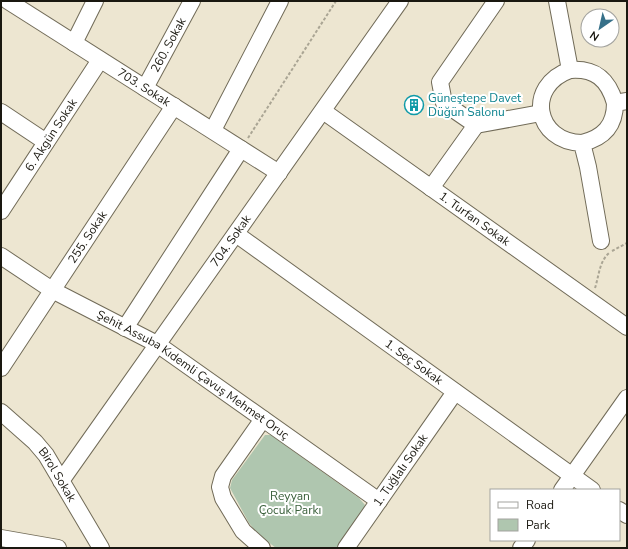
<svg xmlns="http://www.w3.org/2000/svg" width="628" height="549" viewBox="0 0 628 549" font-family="'Nunito Sans',sans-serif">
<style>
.green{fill:#afc6af}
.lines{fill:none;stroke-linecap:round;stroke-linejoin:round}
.minor-casing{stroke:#716b58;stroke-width:18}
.path{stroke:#aaa594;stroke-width:2;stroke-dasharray:3 2;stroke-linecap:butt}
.minor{stroke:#fff;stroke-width:16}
.labels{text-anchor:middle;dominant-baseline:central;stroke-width:4;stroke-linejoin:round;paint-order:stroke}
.street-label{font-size:12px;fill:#1a1810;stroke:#fff}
.culture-label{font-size:12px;fill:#0d838f;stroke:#fff;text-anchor:start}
.park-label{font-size:12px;fill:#385e39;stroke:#fff}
</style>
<rect width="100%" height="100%" fill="#ede6d1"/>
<path class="green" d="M265,435H271L359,498L365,505L363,512L337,548H276L259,535L249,523L230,488L232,480Z"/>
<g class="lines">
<g class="minor-casing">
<g id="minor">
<path id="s1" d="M8,1L279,173"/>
<path d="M557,1L570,70C525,86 535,142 582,143L588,167L601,241"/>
<path d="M74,43L95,1"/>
<path d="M570,70C595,68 608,79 615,103"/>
<path id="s2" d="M145,88L192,1"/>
<path id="s3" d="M323,111L627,327"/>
<path d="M1,112L46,142"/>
<path d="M476,125L541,113"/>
<path d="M213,130L280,1"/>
<path d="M582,143C603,138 615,126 615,103L627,101"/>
<path d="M431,188L476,125L444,103L440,82L496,1"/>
<path id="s4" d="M1,211L100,60"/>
<path id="s5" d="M236,234L592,490"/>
<path id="s6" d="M1,256L52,290L157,344L379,501"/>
<path d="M125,328L241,149"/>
<path id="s7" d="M1,368L174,106"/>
<path id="s8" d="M1,412L35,442L46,455L101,548"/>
<path id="s9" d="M61,481L400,1"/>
<path d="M562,490L627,398"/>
<path d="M619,510L627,515"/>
<path d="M1,538L58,548"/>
<path d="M262,548L243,531L223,498L220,487L223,476L263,419"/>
<path id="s10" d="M346,548L455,392"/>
<path d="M521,548L527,540"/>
</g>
</g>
<path class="path" d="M248,138L336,1
M612,251L627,243
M595,288C599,276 599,262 609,253"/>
<use href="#minor" class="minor"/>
</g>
<defs>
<g id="building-ring" transform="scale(1)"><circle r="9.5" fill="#fff" stroke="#0f9aa8" stroke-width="1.5"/><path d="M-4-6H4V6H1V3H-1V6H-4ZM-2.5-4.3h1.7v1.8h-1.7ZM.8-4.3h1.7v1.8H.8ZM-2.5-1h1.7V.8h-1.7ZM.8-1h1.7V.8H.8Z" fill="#0f9aa8"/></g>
</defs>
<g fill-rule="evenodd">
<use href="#building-ring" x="414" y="105"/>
</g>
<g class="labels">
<g class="street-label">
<text stroke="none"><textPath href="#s2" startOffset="49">260. Sokak</textPath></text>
<text stroke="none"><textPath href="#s1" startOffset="161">703. Sokak</textPath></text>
<text stroke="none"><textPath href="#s4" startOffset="91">6. Akgün Sokak</textPath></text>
<text stroke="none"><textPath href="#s3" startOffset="186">1. Turfan Sokak</textPath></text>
<text stroke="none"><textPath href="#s7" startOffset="157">255. Sokak</textPath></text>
<text stroke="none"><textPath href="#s9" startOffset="294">704. Sokak</textPath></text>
<text stroke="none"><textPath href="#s5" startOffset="219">1. Seç Sokak</textPath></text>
<text stroke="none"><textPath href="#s6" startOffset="226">Şehit Assuba Kıdemli Çavuş Mehmet Oruç</textPath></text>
<text stroke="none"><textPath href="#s10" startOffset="95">1. Tuğlalı Sokak</textPath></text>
<text stroke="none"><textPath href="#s8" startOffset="85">Birol Sokak</textPath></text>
</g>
<g class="culture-label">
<text x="428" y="98">Güneştepe Davet<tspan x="428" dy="14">Düğün Salonu</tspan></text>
</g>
<g class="park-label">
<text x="290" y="496">Reyyan<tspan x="290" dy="14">Çocuk Parkı</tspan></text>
</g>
</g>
<rect width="628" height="549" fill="none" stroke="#1a1810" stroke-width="4"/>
<rect x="490" y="489" width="130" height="52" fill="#ffffff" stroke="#a3a39f"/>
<rect x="498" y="502" width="20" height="6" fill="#ffffff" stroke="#a3a39f"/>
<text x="526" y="509" font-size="12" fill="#1a1810">Road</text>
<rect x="498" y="519" width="20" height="12" fill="#afc6af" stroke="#a3a39f"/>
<text x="526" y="529" font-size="12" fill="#1a1810">Park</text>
<g transform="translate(600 28) rotate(214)"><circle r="19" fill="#ffffff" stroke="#a3a39f"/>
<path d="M0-3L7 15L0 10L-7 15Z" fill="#367089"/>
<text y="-6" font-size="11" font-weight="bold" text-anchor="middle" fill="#1a1810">N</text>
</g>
</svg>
